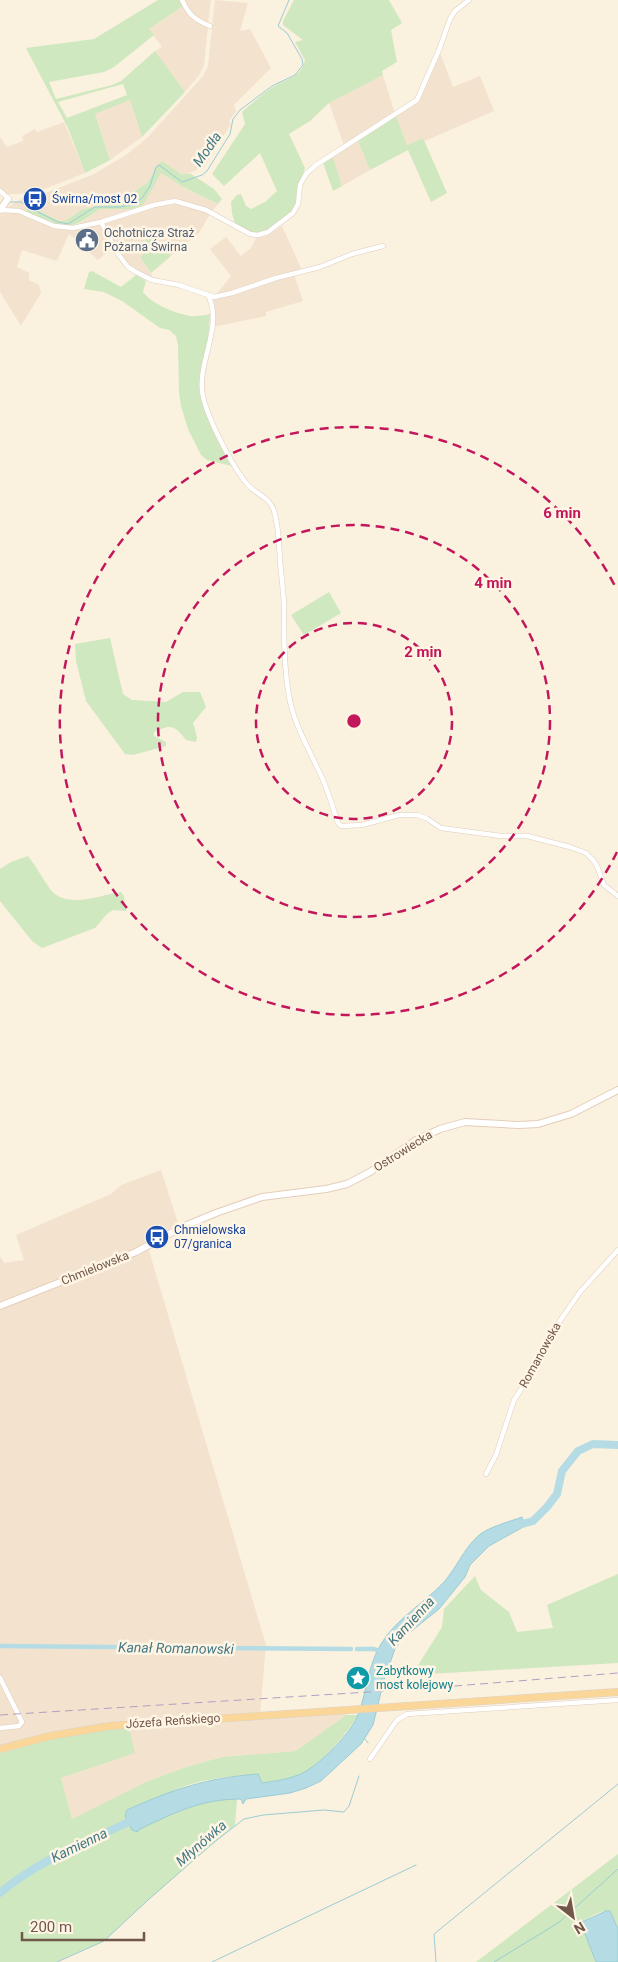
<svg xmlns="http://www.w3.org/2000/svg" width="618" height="1962" viewBox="0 0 618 1962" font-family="Roboto,sans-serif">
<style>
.residential{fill:#f3e3ce}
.green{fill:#cfe8bf;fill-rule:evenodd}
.water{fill:#b5dce4;stroke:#9bccd5}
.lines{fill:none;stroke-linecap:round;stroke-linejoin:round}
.stream{stroke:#9bccd5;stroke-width:1}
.canal{stroke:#b5dce4;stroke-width:4.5}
.river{stroke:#b5dce4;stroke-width:8}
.street-casing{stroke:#dfcdbc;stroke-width:5.5}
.secondary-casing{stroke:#e4ceba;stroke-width:8}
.primary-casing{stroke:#dad3cf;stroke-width:8}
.street{stroke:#fff;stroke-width:4.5}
.secondary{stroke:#fff;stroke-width:6}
.primary{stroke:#fad798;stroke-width:7}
.rail{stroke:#b39fc3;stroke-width:1;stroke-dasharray:8 5;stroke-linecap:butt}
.ring{fill:none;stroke:#c2185b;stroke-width:2.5;stroke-dasharray:9 6}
.labels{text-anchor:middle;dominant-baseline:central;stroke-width:5;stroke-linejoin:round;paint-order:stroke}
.transit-label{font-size:12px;fill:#164399;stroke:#fff5e5;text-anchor:start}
.service-label{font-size:12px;fill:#4e5e75;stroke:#fff5e5;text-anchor:start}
.street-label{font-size:12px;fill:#715748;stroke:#fff5e5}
.culture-label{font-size:12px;fill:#0d838f;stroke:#fff5e5;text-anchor:start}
.water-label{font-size:14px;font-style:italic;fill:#427985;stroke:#fff5e5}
.centre{fill:#c2185b;stroke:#fff5e5;stroke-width:2.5}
.ring-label{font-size:15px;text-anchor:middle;font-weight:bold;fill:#c2185b;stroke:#fff5e5;stroke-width:5;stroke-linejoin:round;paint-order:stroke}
</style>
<rect width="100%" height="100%" fill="#fbf1df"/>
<path class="residential" d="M184,0H211L208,24L191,14Z
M215,0L248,3L240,31L250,29L271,68L234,105L236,111L229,121L231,124L205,166L186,175L157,166L148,182L121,200L76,213L65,221H59L28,205L26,212L8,209V207L21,199L40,195L92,175L126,155L147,138L203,76L208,66Z
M183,6L189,17L208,27L204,65L200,74L185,92L155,51L162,47L149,29Z
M439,50L453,87L480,76L494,111L425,141L423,138L407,145L395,115L357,138L370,170L342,186L332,154L344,145L329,103L383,75L395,114L414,102Z
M130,100L142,137L110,160L95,114Z
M64,122L85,173L37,192L18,194H7L2,192L0,187V137L7,147L23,141L22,136L35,129L37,132Z
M161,173L186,189L218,204L212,211L179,200L169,199L100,221L74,226L87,219L99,209H132Z
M169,202L178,203L210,214L199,233L171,256L153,234L144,240L151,249L140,257L152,275L150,278L131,268L119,254L103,223Z
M15,212L51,227L61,229L71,230L101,224L112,248L98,260L69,234L57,261L22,250L17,267L29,273V280L39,285L41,293L21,326L0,292V215L4,213Z
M282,226L302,270L215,296L231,276L210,249L226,237L241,256L251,248L256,238L266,236Z
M294,274L303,301L266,312V316L213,327L212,300Z
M161,1170L178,1223L147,1244L266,1645L260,1715L348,1709L346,1715L296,1751L222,1757L183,1768L146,1782L72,1819L61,1778L84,1770L0,1749V1256L4,1263L24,1260L16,1235L111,1194L121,1185Z"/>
<path class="green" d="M158,0H181L183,6L149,29L154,35L114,67L104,72L49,82L56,99L112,85L121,81L155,51L185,92L142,137L130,100L95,114L110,160L85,173L68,128L26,48L94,39ZM123,84L127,95L67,118L58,102Z
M294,0H389L402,23L391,30L397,62L382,71L383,75L329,103L310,121L289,134L305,168L297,190V204L292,212L267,231L259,234L251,233L235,224L232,213L231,202L237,195L241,194L246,206L251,209L265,202L277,191L260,153L224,186L212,174L245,124L242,112C252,104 262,94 273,87C287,78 301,78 305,60L295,42L303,40L283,25V21Z
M395,114L407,145L423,138L447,193L431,202L408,150L370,170L357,138Z
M332,154L342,186L333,191L322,160Z
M162,161L181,174H191L214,189L222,199L218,204L183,187L161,173L143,205L132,209H99C68,235 60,227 26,212L28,205L59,221H65L81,210L121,200L148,182L157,166Z
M153,234L171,256L151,273L140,257L150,249L144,239Z
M92,271L121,287L136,275L146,281L143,292C152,304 174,313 190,316C196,317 204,315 210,314L208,341L200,390L212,426L232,466L207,460L201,455L188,429L181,406L179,392L178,345L176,336L169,330L160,328L122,301L104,292L84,289L89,272Z
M329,592L341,613L304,635L291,615Z
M110,638L123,694L132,700L166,702L183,692H200L206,707L193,723L197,737L196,742L186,740C174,725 172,724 154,732V736L166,742V746L133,755L125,754L86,701L76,661L75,644Z
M28,856C36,866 42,878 50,889C66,910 100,895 121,892L124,896L126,911L113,910L107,914L95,928L42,948L32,941L0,901V869L11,862Z
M618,1574V1663L412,1675L442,1627L444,1609L475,1576L481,1590L509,1612L517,1632L553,1628L547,1605Z
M346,1715H358C345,1735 323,1764 301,1774C288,1779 275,1781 262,1783L258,1774C233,1776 208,1778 185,1786C164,1794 145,1806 125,1816L127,1822L173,1799L238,1788L235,1825L148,1900L104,1941L57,1962H0V1749L128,1724L135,1753L61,1778L72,1819L146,1782L183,1768L222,1757L296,1751Z
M618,1854V1929L610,1911C600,1910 590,1917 582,1922L596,1962H476Z"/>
<path class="water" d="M522,1517L525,1526L489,1546L470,1565L465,1577L439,1609L404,1637L395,1649L384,1680L373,1725L361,1744L321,1781L306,1788L290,1793L246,1799L243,1804L241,1799C200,1799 174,1813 138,1830V1832L132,1830L125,1816L127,1810C174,1789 206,1778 258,1774L262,1783C276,1781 290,1779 303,1773C321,1763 352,1733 359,1712C367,1690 368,1665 381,1644C396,1619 423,1604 443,1583C456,1569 463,1550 477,1537C485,1528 509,1522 522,1517Z
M606,1911H610L618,1929V1962H596L582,1926V1922Z"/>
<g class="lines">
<path class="stream" d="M9,202H21L40,213L58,222L68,224L95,207H120L135,204L142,198L150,186L156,167L159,165L182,182L202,175L207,171L230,134L233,119L240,110L272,86L295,75L303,65L302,59L287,33L278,26L289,0
M365,1739L368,1743
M57,1962L104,1941L148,1900L213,1843L244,1819L263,1815L324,1810L344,1812L349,1806L359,1776
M212,1962L416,1865
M436,1962L434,1934L618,1784
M494,1962L558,1923L618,1869"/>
<path class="canal" d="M0,1646L351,1649
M357,1649H374L382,1652"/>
<path class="river" d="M515,1526L533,1521L547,1507L557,1494L562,1471L578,1451L593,1444L618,1445
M0,1893C40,1859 90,1841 137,1818"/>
<g class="street-casing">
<path id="street" d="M182,0C189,15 195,20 210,26
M0,191L9,199
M0,210L19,211L54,226L73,228L101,222L154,205L175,201L206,210L250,234L258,235L268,232L293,213L298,204L300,185L306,174L316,165L417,100L439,50L450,19L455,11L469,0
M101,222L118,254L128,267L136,272L152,280L179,285L214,297L232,293L276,278L320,267L352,254L383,246
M209,297C222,326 199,361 202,390C204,413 233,468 248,485C257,495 270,497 274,511C279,527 279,544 280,560C281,576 284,593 284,609C284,638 284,667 289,696C294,726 311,752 323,780C329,794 333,808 338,823L341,826L362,825L399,815H417L426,818L441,828L501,836H527L570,847L586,853L593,860L597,866L604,885L618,896
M486,1474L496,1455L514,1400L540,1361L557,1325L580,1292L618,1250
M0,1678L22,1722L19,1726L0,1728
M370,1759L397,1720L407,1714L618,1700"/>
</g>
<g class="secondary-casing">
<path id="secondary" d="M0,210L7,200
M0,1306L136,1252L182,1227L216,1213L262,1197L326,1189L347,1184L370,1172L416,1140L440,1129L465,1122L519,1125L538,1124L571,1114L618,1090"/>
</g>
<g class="primary-casing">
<path id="primary" d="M0,1749L50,1736L110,1726L618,1692"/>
</g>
<use href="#street" class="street"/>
<use href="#secondary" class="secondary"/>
<use href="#primary" class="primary"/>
<path class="rail" d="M0,1715L417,1689L618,1673"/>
</g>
<g class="ring">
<circle cx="354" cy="721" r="98"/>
<circle cx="354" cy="721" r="196"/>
<path d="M617 852A294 294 0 1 1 617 590"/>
</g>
<defs>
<g id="bus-disc" transform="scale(1.25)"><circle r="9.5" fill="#1a4fb4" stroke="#fff5e5"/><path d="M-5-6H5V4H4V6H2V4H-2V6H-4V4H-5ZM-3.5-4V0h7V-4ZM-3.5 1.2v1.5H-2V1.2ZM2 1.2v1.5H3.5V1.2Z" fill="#fff"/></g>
<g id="civic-disc" transform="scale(1.25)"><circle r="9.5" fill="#5c6f8a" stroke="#fff5e5"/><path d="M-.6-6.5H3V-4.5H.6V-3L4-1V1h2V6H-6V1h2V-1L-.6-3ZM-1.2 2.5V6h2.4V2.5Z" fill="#fff"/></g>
<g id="sight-disc" transform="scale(1.25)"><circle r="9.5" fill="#0f9aa8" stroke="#fff5e5"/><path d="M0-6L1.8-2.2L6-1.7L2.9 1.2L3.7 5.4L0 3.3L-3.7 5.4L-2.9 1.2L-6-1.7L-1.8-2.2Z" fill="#fff"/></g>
</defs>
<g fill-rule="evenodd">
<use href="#bus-disc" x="35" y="199"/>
<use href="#civic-disc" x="87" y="240"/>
<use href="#bus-disc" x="157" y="1237"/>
<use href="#sight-disc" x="358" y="1678"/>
</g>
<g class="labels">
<g class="transit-label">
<text x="52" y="199">Świrna/most 02</text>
<text x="174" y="1230">Chmielowska<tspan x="174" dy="14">07/granica</tspan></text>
</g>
<g class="service-label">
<text x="104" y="233">Ochotnicza Straż<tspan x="104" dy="14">Pożarna Świrna</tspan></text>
</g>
<g class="street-label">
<text transform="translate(403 1151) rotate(-32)">Ostrowiecka</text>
<text transform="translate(95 1268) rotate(-22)">Chmielowska</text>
<text transform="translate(540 1355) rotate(-61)">Romanowska</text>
<text transform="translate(173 1721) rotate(-4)">Józefa Reńskiego</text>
</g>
<g class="culture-label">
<text x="376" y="1671">Zabytkowy<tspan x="376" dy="14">most kolejowy</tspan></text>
</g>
<g class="water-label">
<text transform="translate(207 149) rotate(-55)">Modła</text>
<text transform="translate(411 1621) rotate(-47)">Kamienna</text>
<text transform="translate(176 1648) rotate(1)">Kanał Romanowski</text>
<text transform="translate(201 1843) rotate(-41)">Młynówka</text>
<text transform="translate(79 1845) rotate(-26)">Kamienna</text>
</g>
</g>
<circle cx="354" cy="721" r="8" class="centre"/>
<g class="ring-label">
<text x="562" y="518">6 min</text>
<text x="493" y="588">4 min</text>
<text x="423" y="657">2 min</text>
</g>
<g transform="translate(573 1917) rotate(149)" stroke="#fff5e5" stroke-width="4" paint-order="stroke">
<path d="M0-4L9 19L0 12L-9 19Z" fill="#715748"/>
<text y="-8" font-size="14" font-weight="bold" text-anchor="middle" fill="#715748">N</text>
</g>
<path d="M22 1932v8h122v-8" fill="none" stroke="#715748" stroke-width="2.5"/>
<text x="30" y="1932" font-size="15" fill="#715748" stroke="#fff5e5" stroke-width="4" paint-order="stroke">200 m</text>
</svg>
